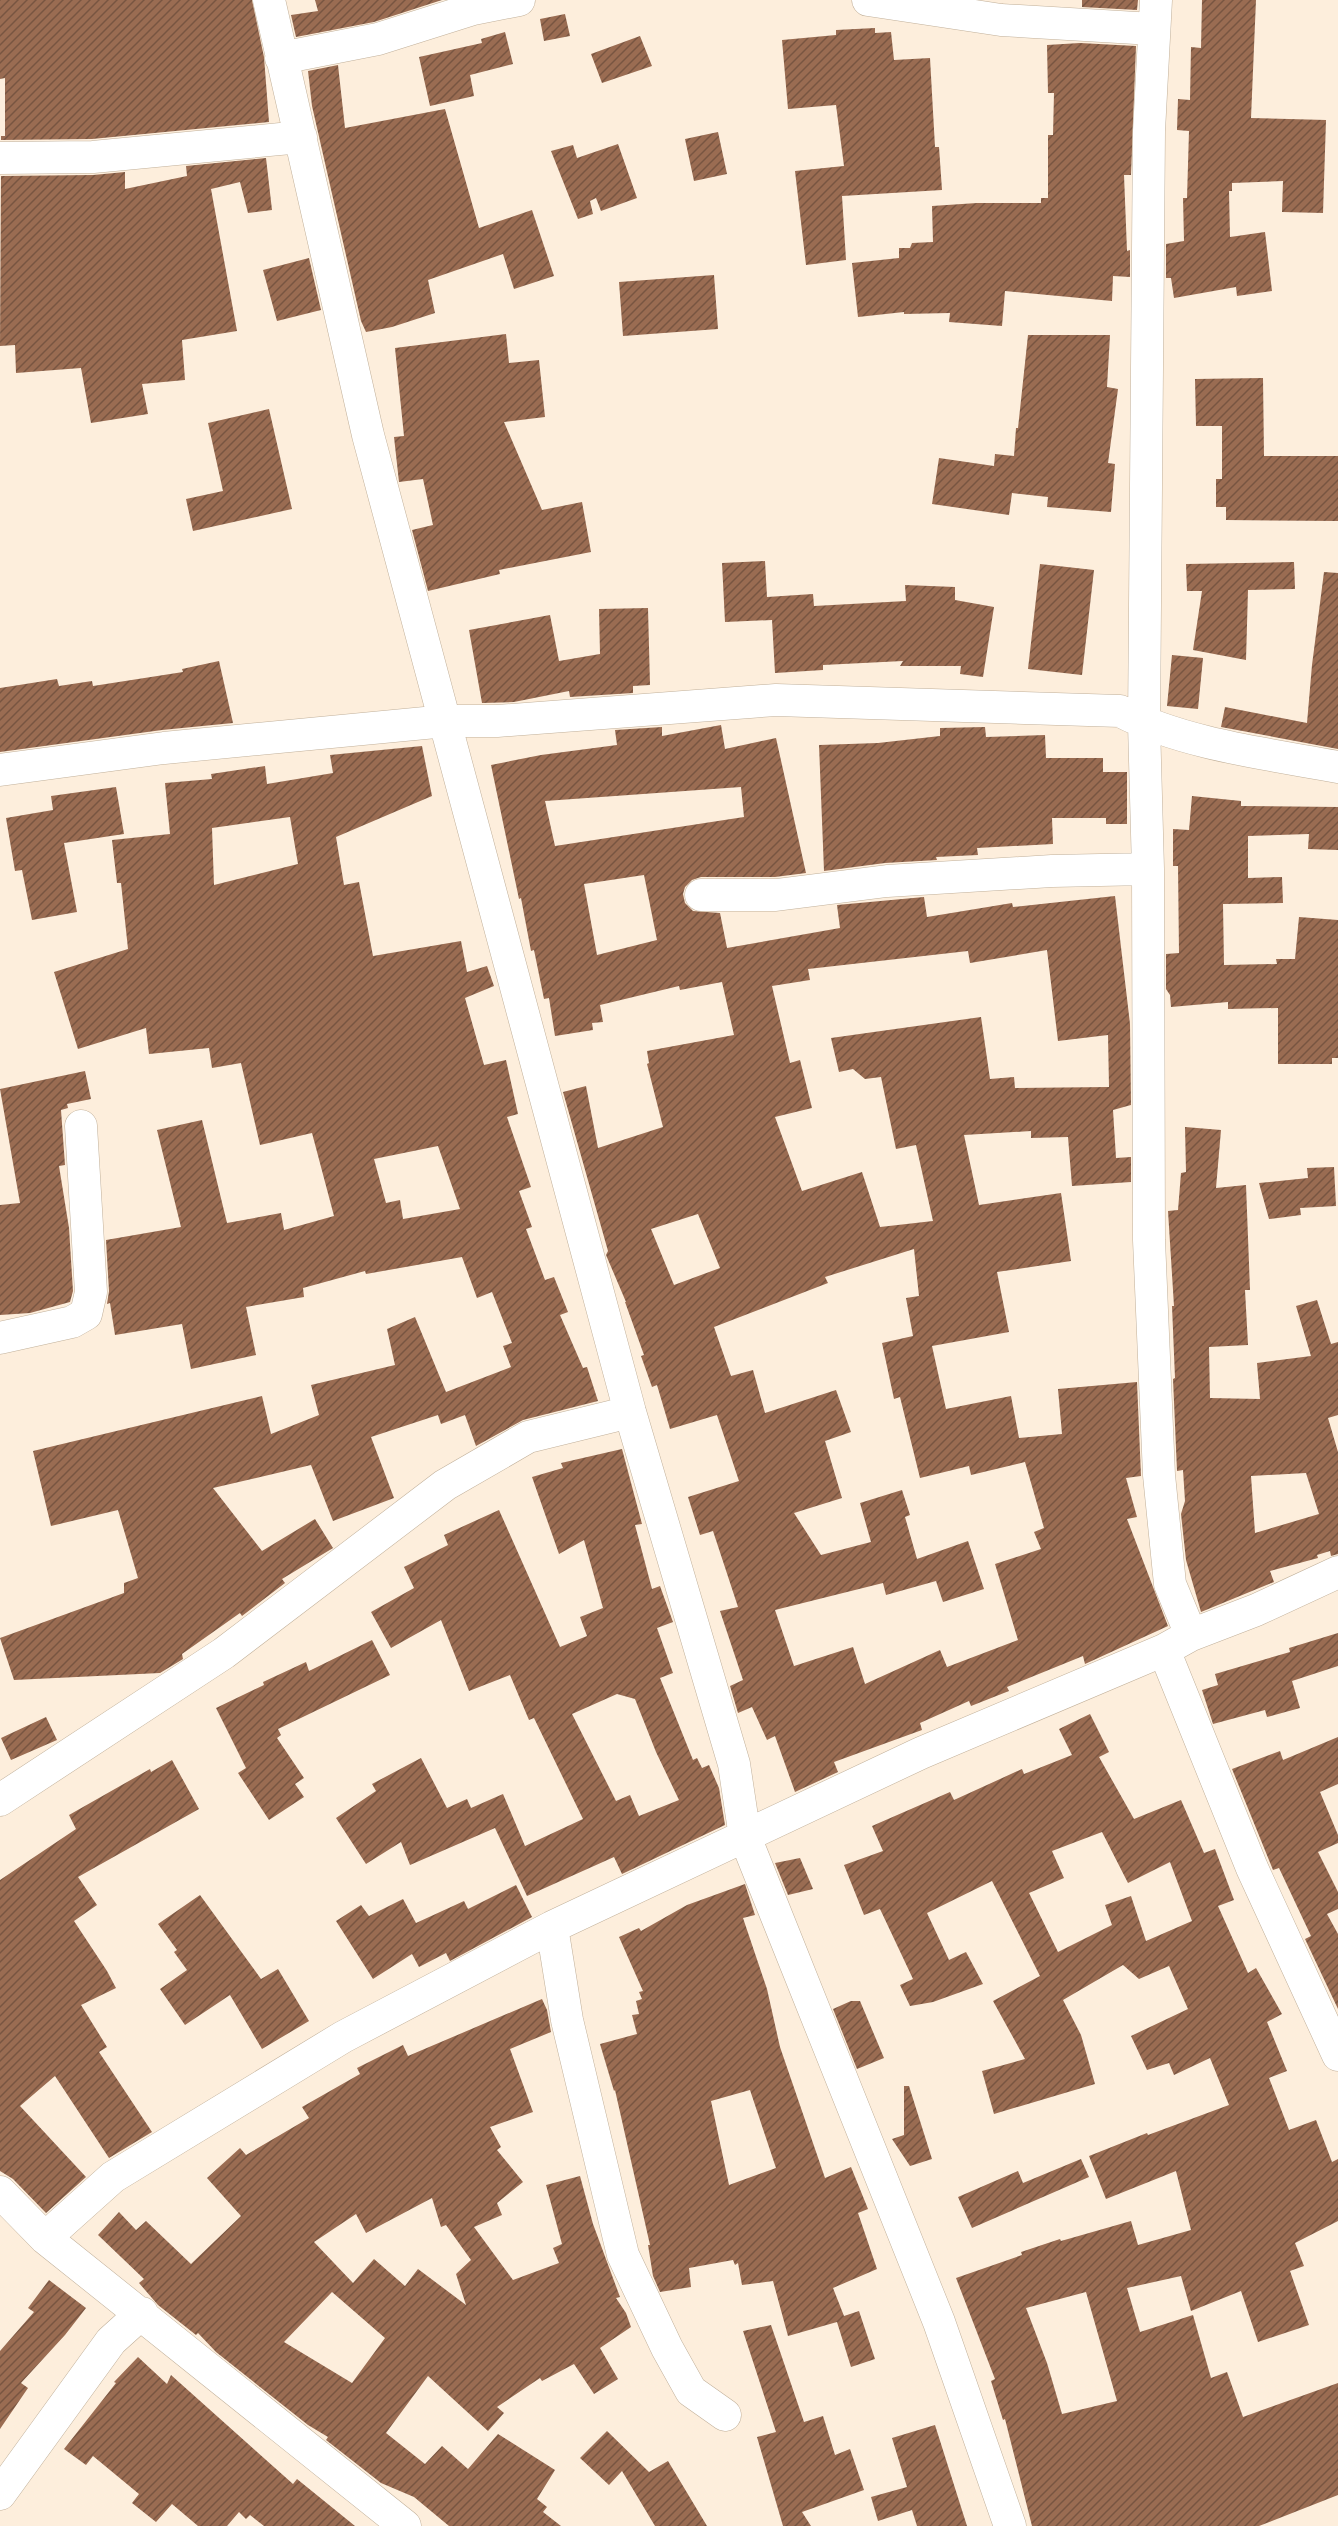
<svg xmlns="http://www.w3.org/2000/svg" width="1338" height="2526" viewBox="0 0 1338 2526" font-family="'DejaVu Sans',sans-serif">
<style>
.building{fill:url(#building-hatch);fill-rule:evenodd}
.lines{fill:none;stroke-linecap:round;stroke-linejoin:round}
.minor-casing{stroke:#c1b09a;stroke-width:33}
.minor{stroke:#fff;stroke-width:32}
</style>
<defs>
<pattern id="building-hatch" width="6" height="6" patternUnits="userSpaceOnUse" patternTransform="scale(1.5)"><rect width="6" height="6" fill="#9a6c52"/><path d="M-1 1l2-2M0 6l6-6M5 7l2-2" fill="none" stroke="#785541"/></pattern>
</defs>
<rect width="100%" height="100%" fill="#fdeedc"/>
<path class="building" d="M0,0H252L264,57L269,122L92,139L1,140V136H5V78L0,79Z
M315,0H442L374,22L296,37L291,15L318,11Z
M1082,0H1138L1137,10L1082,7Z
M1202,0H1256L1251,118L1326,120L1323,213L1282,212L1283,181L1232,183V191H1229L1230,237L1265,232L1272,291L1237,296L1236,287L1174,298L1171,278H1166V244L1184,241L1183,198H1187L1189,131L1177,130L1178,99L1190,100L1191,47L1201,48Z
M565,14L570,36L544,41L540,19Z
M875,28V33L891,32L894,60L930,58L935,147H939L942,190L842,196L846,260L806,265L795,171L844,166L836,105L788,109L782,40L836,35V30Z
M505,32L513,64L470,75L474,96L430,106L419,57L482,43L481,39Z
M640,36L652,66L602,83L591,54Z
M1080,43L1136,46L1131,175H1124L1127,251L1130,250V277L1113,276L1112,301L1005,291L1002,326L949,322L950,313L904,314V312L858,317L852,263L899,258V248H910L912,243L933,242L932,206L977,203H1041V198H1048V135H1053L1054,93H1048L1047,45Z
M338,65L345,128L445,109L479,228L532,210L554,276L514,289L503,254L428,280L435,313L392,327L366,332L361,321L312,106L308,71Z
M718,132L727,174L694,181L685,139Z
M618,144L637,198L601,211L596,198L590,201L593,214L578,219L551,151L573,145L577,158Z
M266,158L272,210L248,213L240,182L211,189L237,331L182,340L185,380L142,384L148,414L91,423L81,368L16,373L15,345L0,346L1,176L93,175L125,172V189L187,176L186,166Z
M309,258L321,310L277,321L263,270Z
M714,275L718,329L623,336L619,282Z
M506,334L509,363L539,360L545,417L504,422L542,510L582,502L591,552L499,570L500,574L428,591L412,530L433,525L423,479L399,482L394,437L404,436L395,348Z
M1028,335H1110L1107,387L1118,389L1108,463L1115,464L1111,512L1047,507L1048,497L1012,493L1009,515L932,504L939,458L994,466L995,454L1014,456L1016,428H1018Z
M1263,378L1264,456H1338V521L1226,520V507H1216V479H1222V426H1196L1195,379Z
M269,409L292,509L193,531L186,499L223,491L208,423Z
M765,561L767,597L813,594L814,606L906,601L905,585L955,587V600L994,607L983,677L960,674L961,666H900L903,661L823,665V670L775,673L772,620L725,622L722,563Z
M1294,562L1295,589L1248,590L1246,660L1193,650L1202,591H1187L1186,564Z
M1040,564L1094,570L1082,675L1028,669Z
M1324,572L1338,573V749L1221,727L1225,707L1307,723L1312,665Z
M648,608L650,685L633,686V693L570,697L569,691L514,702L482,703L469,630L550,615L559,661L600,654L599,609Z
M1172,655L1203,658L1198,709L1167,706Z
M219,661L233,723L162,730L0,752V688L57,679L59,686L92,681L93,686L183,672L182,669Z
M721,725L725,749L776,738L806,873L775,877H701L692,880L685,887L683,894L685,903L693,911L720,913L727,948L840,928L837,905L924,897L927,917L1012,903L1013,907L1115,896L1130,1024L1131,1105L1113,1110L1116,1158L1131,1157V1182L1072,1186L1068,1137L1031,1138V1131L964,1135L979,1205L1061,1193L1071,1261L997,1272L1009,1332L932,1346L946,1409L1011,1396L1019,1438L1062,1434L1058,1389L1137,1382L1141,1476L1126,1478L1137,1517L1127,1519L1168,1626L1085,1664L1083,1656L1007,1687L1009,1691L971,1706L969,1701L920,1723L922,1730L834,1762L838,1772L795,1792L775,1736L767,1740L752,1707L738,1713L730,1686L743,1680L720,1611L738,1607L713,1531L700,1535L688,1497L739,1481L717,1415L670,1429L657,1385L652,1387L641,1356L644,1355L625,1302H626L606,1255L608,1251L563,1092L586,1086L598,1148L663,1127L647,1064L649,1063L647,1051L734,1035L722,982L680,990L679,986L600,1005L603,1022L592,1023L593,1030L555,1036L549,998L544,999L534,950L531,951L521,898L519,899L491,765L541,755L617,745L615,730L662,727V736ZM741,787L744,817L555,846L545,801ZM644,875L657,940L597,955L584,884ZM1047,950L1058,1041L1108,1035L1109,1087L1015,1088L1014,1077L990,1079L981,1017L831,1038L839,1072L853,1069L865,1079L881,1077L896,1149L916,1145L933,1221L880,1227L862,1172L802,1191L775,1117L812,1108L800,1060L790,1063L772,986L810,980L808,969L968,951L970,963ZM698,1214L720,1268L674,1285L651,1229ZM914,1249L919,1296L906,1298L913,1336L882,1343L894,1399L900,1397L920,1478L969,1466L971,1475L1025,1462L1044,1528L1034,1532L1041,1549L995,1564L1018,1640L947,1667L940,1650L865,1684L853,1647L794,1666L775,1610L883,1583L886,1595L936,1581L943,1602L984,1589L968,1541L917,1559L905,1517L910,1515L902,1490L860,1503L871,1542L821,1555L794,1513L842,1498L825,1441L851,1432L836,1390L765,1413L753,1370L731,1376L714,1327L828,1283L825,1277Z
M985,727L986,737L1045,735L1046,758H1103V772H1127V824H1106V818H1052L1053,844L977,848L978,855L936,857L937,860L885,863L824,871L819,745L878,743L940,736V728Z
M422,746L432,796L336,837L344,885L359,882L373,956L461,941L467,972L487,966L494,986L465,998L484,1065L506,1060L518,1114L507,1117L531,1187L519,1191L532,1227L526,1229L545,1280L554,1277L568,1312L560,1315L583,1368L587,1367L598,1401L523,1420L476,1446L465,1415L441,1424L438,1415L371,1437L394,1498L333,1521L311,1465L213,1488L262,1551L315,1519L333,1548L282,1579L285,1583L242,1616L240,1613L182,1654L183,1659L160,1673L14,1680L0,1638L124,1593V1583L138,1578L118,1510L51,1526L33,1451L262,1396L271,1434L319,1415L311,1385L395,1365L387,1329L415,1317L446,1392L511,1367L503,1346L512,1343L492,1292L477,1298L462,1257L366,1274L365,1271L303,1288L304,1297L246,1307L256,1355L191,1369L182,1324L115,1335L110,1303L107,1304L109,1291L106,1240L181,1227L157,1130L202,1120L227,1223L281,1213L284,1230L334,1216L312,1133L260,1145L241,1063L212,1068L209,1048L149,1054L146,1028L78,1049L54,972L128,949L121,883H117L112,840L170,834L165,783L212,779L211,774L265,766L267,784L333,773L330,755ZM290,817L298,864L214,885L212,828ZM438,1146L460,1209L403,1219L400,1200L386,1203L374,1159Z
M116,787L124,834L64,843L77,912L32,920L22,870L15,871L6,818L53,810L51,796Z
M1192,796L1241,801V806L1338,807V850L1308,849L1309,834L1248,836V878L1282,877L1283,903L1223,904L1224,965L1277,964L1276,959H1295L1299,917L1338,920V1058H1332V1064H1278V1008L1228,1009V1002L1171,1007L1170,995L1166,989V954L1179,953L1178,866H1173V829L1189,830Z
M85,1071L91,1099L67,1104L68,1108L61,1110L65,1165L59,1166L69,1228L73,1291L70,1302L30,1313L0,1315V1205L20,1203L0,1089Z
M1185,1127L1221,1130L1216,1188L1246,1185L1250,1290H1245L1248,1345L1209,1347L1210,1398L1260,1399L1257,1363L1311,1356L1296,1306L1317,1300L1331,1344L1338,1342V1415L1328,1418L1338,1452V1554L1331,1556L1330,1551L1317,1555L1318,1558L1270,1571L1274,1582L1201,1612L1186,1560L1181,1514L1185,1501L1183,1470L1177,1471L1173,1379L1175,1378L1172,1306H1174L1168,1211L1178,1210L1181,1173L1186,1172ZM1306,1473L1319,1514L1255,1533L1251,1476Z
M1334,1167L1336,1206L1300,1208L1301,1215L1269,1219L1259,1183L1308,1178L1307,1168Z
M622,1449L642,1524L635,1525L652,1589L660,1586L673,1622L657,1628L673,1673L660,1678L693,1760L697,1758L702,1768L709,1765L719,1788L725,1825L622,1874L614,1857L527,1896L495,1828L410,1865L401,1842L366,1864L336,1818L376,1791L372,1784L421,1758L447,1808L467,1799L471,1808L503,1794L525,1846L583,1819L534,1718L529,1720L510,1675L469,1691L441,1620L391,1648L371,1612L414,1588L404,1567L448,1545L444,1535L499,1510L560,1647L587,1636L580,1617L603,1608L584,1540L559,1554L532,1477L563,1468L561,1463ZM617,1694L635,1699L656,1752L679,1800L639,1816L630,1795L616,1801L572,1714Z
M1338,1633V1666L1292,1681L1300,1708L1267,1717L1265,1710L1213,1724L1202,1690L1218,1685L1215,1674L1290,1652L1289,1648Z
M372,1640L390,1675L278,1729L281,1735L277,1738L304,1778L295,1784L304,1797L269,1820L238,1773L246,1768L216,1708L264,1685L263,1682L306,1662L309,1671Z
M1090,1714L1109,1752L1099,1757L1134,1819L1181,1800L1204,1853L1215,1849L1234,1900L1218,1906L1248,1973L1256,1968L1282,2014L1267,2022L1287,2071L1269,2078L1289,2130L1316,2120L1332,2162L1338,2159V2221L1295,2243L1304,2266L1290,2271L1309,2325L1258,2342L1241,2291L1191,2311L1181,2276L1127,2288L1140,2332L1193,2315L1211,2378L1227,2372L1243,2417L1338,2383V2495L1259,2526H1032L1005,2419L1003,2420L991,2381L995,2379L956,2278L1022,2255L1021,2252L1060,2239L1061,2241L1131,2221L1138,2245L1191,2230L1176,2171L1106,2199L1089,2156L1147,2133L1148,2135L1229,2105L1210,2058L1174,2075L1169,2063L1147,2070L1131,2036L1188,2009L1169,1966L1139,1979L1123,1965L1063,2000L1081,2035L1095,2084L994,2114L982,2071L1025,2059L993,2001L1040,1976L992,1881L927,1913L949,1960L966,1952L983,1984L933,2002L910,2006L900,1985L913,1979L880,1909L864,1915L844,1865L883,1851L872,1826L950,1792L954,1800L1022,1769L1024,1774L1072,1755L1059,1729ZM1102,1832L1128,1883L1170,1862L1192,1921L1146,1941L1131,1896L1105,1905L1112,1925L1058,1952L1029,1893L1064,1878L1052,1851ZM1086,2292L1117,2401L1062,2414L1047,2363L1026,2308Z
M46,1717L57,1740L11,1760L1,1738Z
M1338,1737V1784L1320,1792L1338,1835V1843L1318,1852L1338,1892V1909L1327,1914L1338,1934V2009L1305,1939L1311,1936L1279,1868L1273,1870L1232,1769L1280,1751L1283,1760Z
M172,1760L199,1809L78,1877L97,1905L74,1921L107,1971L116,1988L81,2005L107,2047L99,2052L152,2132L109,2158L55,2076L20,2106L86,2177L46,2213L13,2179L0,2171V1880L76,1829L69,1815L150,1769L151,1772Z
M800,1858L813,1889L788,1895L775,1863Z
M745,1884L755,1915L743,1918L767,1989L780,2047L825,2178L851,2167L868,2209L858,2213L877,2269L833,2288L844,2316L859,2311L875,2359L851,2367L837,2322L788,2336L773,2281L742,2285L738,2263L735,2265L733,2260L689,2268L691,2287L660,2292L653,2276L648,2245H650L615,2090L614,2091L600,2044L637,2034L632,2015L639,2014L636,2001L642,1999L639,1992L643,1991L619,1937L639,1928L641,1931L687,1905ZM750,2090L776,2168L729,2185L711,2101Z
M516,1885L532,1917L450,1961L446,1953L419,1967L412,1954L373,1979L336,1921L361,1905L369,1916L403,1899L416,1923L464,1901L468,1909Z
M200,1895L261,1979L278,1969L309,2021L262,2049L230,1995L185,2025L160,1989L187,1970L174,1952L177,1950L158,1924Z
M542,1999L547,2010L551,2032L510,2049L533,2112L490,2127L501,2147L497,2150L523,2182L497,2203L502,2215L474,2227L513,2280L559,2263L553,2248L562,2244L546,2185L580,2176L593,2224L620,2297L616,2298L626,2313L631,2327L600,2348L618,2379L594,2394L574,2364L542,2381L540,2378L497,2407L504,2413L488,2431L428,2376L386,2433L425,2464L442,2446L468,2469L498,2434L555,2470L537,2499L547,2507L543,2512L561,2526H449L414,2497L381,2483L326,2440L328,2437L308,2425L216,2352L198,2333L196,2335L158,2305L139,2283L144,2279L98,2235L119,2212L136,2230L146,2221L191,2264L241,2216L207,2178L240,2148L246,2155L309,2118L302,2107L360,2074L357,2068L403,2045L408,2056ZM432,2198L441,2227L446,2225L471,2260L456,2274L466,2305L418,2269L405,2286L374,2259L353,2283L314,2242L356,2214L366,2233ZM332,2292L385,2338L352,2383L284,2342Z
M851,2001H860L884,2058L857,2069L833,2009Z
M904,2086H909L932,2159L910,2166L892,2139L904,2135Z
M1081,2159L1089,2177L972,2228L958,2197L1018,2171L1023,2183Z
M49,2280L86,2308L65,2335L21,2383L28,2388L0,2429V2351L34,2312L28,2308Z
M771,2325L804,2422L823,2416L835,2455L850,2449L864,2490L802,2512L811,2526H783L757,2437L776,2432L743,2331Z
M138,2357L167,2384L171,2375L293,2484L297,2479L355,2526H264L250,2515L246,2519L239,2512L227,2526H198L172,2504L156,2522L132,2503L139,2494L93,2456L86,2465L64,2449L116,2383L114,2382Z
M935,2425L967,2526H917L912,2510L878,2521L871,2497L907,2487L892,2438Z
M607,2431L649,2472L668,2461L707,2526H655L622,2471L609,2485L580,2458Z"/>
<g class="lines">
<g class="minor-casing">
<path id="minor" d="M269,0L368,435L630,1412L734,1764L745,1837L939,2322L1010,2526
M868,0L1001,20L1153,29
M1156,0L1149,131L1144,724L1148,869L1149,1240L1159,1475L1170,1584L1191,1635
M281,58L378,39L473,9L519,0
M0,158L93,157L301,137
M0,770L164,748L446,721H497L776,700L1120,711C1183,744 1268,754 1338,767
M701,895H776L887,881L1052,871L1148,869
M0,1338L72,1322L86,1314L91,1292L81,1126
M1164,1650L1252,1868L1338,2055
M0,1800L224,1653L445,1485L528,1437L630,1412
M552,1927L567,2020L623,2255L667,2348L691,2391L725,2415
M0,2192L45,2238L405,2526
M45,2238L113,2177L343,2037L552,1927L921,1753L1164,1650L1191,1635L1256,1610L1338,1572
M0,2494L111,2341L142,2313"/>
</g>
<use href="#minor" class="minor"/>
</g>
</svg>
